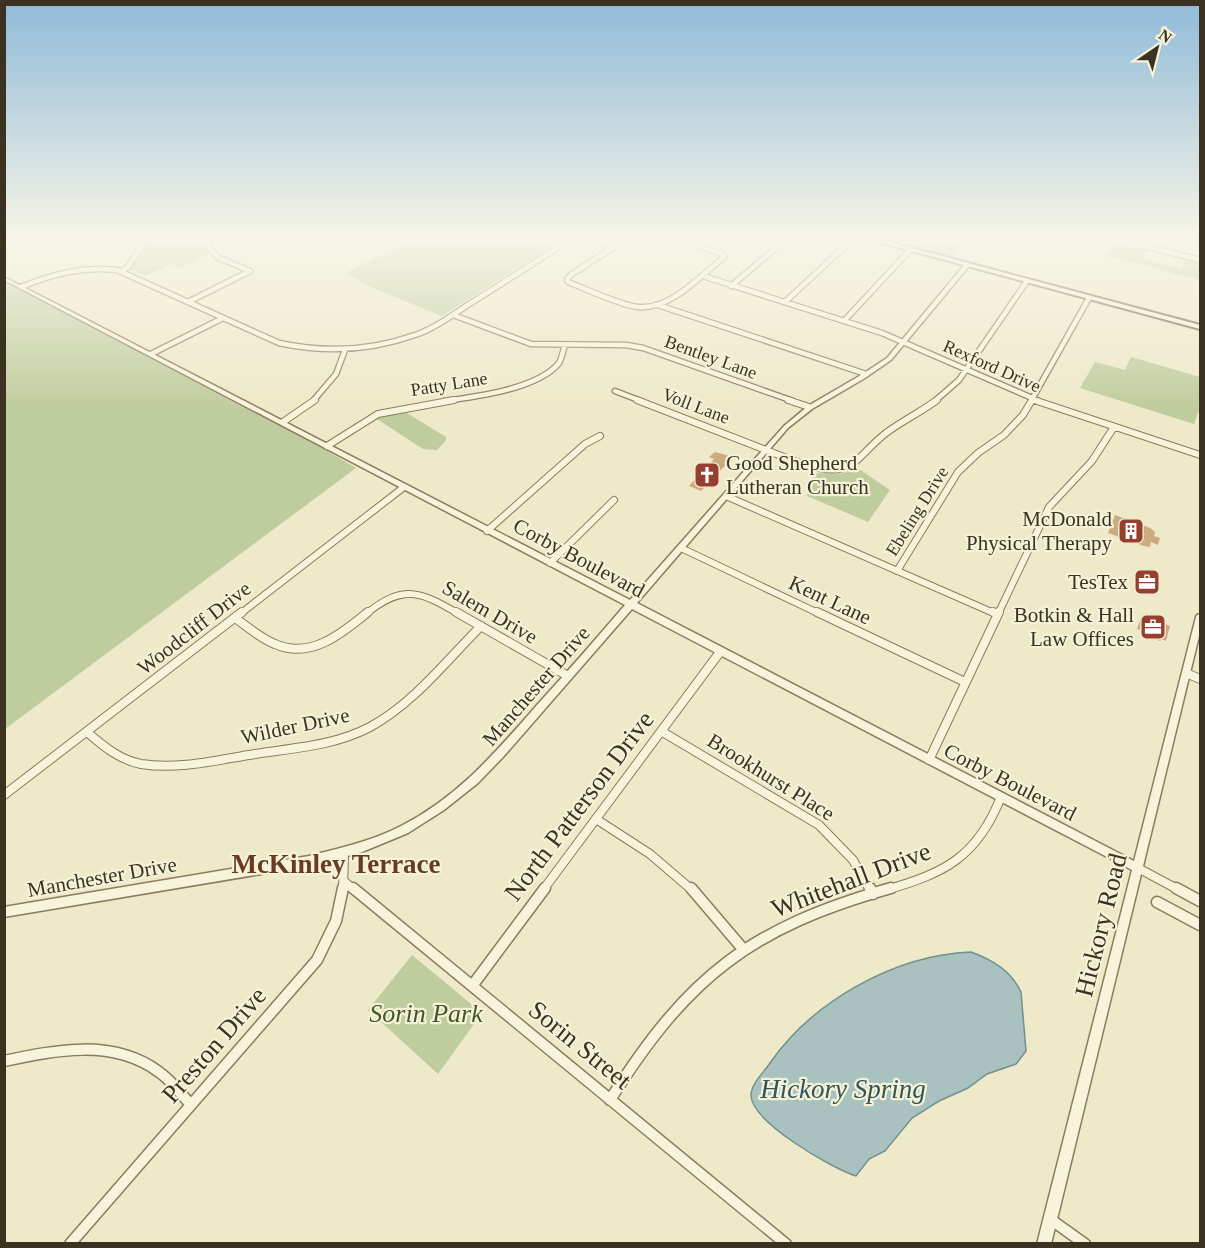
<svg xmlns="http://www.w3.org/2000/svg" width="1205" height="1248" viewBox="0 0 1205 1248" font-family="Georgia,serif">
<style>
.green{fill:#bfcc9d}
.water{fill:#a9c2bf;stroke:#70918e;stroke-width:1.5}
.building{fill:#cbab80}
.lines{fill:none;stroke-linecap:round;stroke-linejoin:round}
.minor-far3-casing{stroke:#8a7c5e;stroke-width:7}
.minor-far2-casing{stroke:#8a7c5e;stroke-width:8}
.minor-far1-casing{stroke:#8a7c5e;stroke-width:10}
.minor-casing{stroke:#8a7c5e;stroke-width:13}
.tertiary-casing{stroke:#8a7c5e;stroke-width:3}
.secondary-casing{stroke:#6c5d41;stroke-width:4}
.minor-far3{stroke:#f8f4dc;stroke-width:4.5}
.minor-far2{stroke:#f8f4dc;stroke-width:6}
.minor-far1{stroke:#f8f4dc;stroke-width:8}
.minor{stroke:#f8f4dc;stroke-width:10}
.tertiary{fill:#f8f4dc;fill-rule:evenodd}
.secondary{fill:#f8f4dc;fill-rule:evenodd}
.labels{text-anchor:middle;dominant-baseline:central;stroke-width:4.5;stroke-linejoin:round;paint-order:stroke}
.far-street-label{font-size:18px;fill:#3b3221;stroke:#f5f2d8}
.poi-label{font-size:21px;fill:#3b3221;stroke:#f5f2d8;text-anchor:end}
.street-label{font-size:21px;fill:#3b3221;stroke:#f5f2d8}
.near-street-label{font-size:26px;fill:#3b3221;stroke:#f5f2d8}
.near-park-label{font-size:26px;font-style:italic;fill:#435728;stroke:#f5f2d8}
.near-neighbourhood-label{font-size:27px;font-weight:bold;fill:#663b21;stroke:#f5f2d8}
.near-water-label{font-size:27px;font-style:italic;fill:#31565a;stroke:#f5f2d8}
</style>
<rect width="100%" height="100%" fill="#eee9c9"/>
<path class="green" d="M151,237H206L204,245L209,255L180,268L171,264L145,276L130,269Z
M407,237H567L442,316L368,286L346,273L397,247L399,241Z
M875,237H969L951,257Z
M1114,244L1148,249L1143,258L1181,268L1186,258L1200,262V280L1107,256Z
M5,281L307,439L356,468L5,729Z
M1131,357L1200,377V413L1198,412L1194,424L1080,388L1095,362L1125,370Z
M402,410L446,437V440L437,450L423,449L377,419L378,416Z
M859,469L890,490L868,522L807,496L814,473L839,474Z
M412,955L482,1013L438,1074L368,1010Z"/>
<path class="water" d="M971,952C993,960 1011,971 1021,992L1026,1051L1016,1064L987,1074L968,1088L939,1101L912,1118L885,1151L869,1159L856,1176C833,1169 749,1121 751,1094C752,1083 764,1072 770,1063C813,1001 895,955 971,952Z"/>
<path class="building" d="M715,452L733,457L701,491L689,486L714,459L709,457Z
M1115,515L1150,528L1155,532L1154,536L1160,538L1158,545L1151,542L1150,547L1144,546L1108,533Z
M1142,615L1170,626L1166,641L1161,639L1160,641L1150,637L1151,634L1137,629Z"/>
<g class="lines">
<g class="minor-far3-casing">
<path id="minor-far3" d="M211,237L209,247L217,257L250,271
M588,237L614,247L572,274L567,279L568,282C587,289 619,305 638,307C671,310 700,276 724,257L722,254L682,241L685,237
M1148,247L1200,260
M121,271L128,267L147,237
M706,277L882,333L1039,401
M731,286L789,237
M21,287C53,274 83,266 117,270L279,343C325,353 370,351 415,335C436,328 455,313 474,301C508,280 541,258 575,237
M188,302L250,271
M785,302L855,237
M658,305L866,374
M453,315L531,344L626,345L643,348L793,401
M844,321L910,250
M151,354L223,318
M615,391L641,401
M313,401L336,374L345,350
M444,401C475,397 538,389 559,363C562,358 563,350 565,345
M935,401L959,380L1027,281
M1031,401L1089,298"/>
</g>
<g class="minor-far2-casing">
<path id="minor-far2" d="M637,400L802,464C855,480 852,460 886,433C902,421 921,412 937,400
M788,400L809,407
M1034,400L1200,455
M283,422L315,400
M327,446L378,414L454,400
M726,496L996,614
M487,531L585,444L600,436
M681,548L820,614
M550,563L614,500
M897,571L958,472L978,453L1004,435L1023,415L1032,400
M240,614L404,487
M366,614C404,583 421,592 459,614
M998,614L1049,507L1092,461L1114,427"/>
</g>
<g class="minor-far1-casing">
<path id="minor-far1" d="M456,612L568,676
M817,612L965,682
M993,612L997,614
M235,618C248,627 260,638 275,644C311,660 342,633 368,612
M1186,673L1200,679
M661,731L819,825L853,860L870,890
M87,732C103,746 120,760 141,764C179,770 217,760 255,754C293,748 334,746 370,727C414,703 446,661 481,626
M929,760L999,612
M4,795L242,612
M596,819L650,854L692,890
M1138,868L1179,890
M345,882L354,890
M343,890L344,853
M543,890L720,652
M886,890C945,873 977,857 1001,797"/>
</g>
<g class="minor-casing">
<path id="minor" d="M353,888L786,1244
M691,888L743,949
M870,888L873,894
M1176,888L1200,901
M1157,902L1200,925
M472,986L545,888
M4,1061C56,1050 113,1038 159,1072C172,1081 181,1094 191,1105
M610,1100C688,976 750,928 891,888
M1050,1219L1085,1244
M70,1244L317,960L336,921L343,888"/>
</g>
<g class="tertiary-casing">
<path id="tertiary" d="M965,264L970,265L891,360L865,378L812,409L788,428L637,603L1134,861L1196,617L1197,615L1200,614V632L1051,1244H1037L1132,870L632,609L504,756L478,783L444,810L408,833L362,852L309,866L4,917V907L309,856C340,848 372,841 401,826C458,797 496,752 537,705C567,672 596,639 625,605L4,280V277L630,600L784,426L808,406L861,375L887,358Z"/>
</g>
<g class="secondary-casing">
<path id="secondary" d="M860,237H871L1200,325V329Z"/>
</g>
<use href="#minor-far3" class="minor-far3"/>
<use href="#minor-far2" class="minor-far2"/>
<use href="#minor-far1" class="minor-far1"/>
<use href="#minor" class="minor"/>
<use href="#tertiary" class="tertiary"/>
<use href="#secondary" class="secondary"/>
</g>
<linearGradient id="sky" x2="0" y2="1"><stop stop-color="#8fbad8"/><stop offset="0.58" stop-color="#f7f5e7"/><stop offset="1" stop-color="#f7f5e7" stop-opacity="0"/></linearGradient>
<rect width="1205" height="412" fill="url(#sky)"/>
<defs>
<g id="church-square" transform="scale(1.35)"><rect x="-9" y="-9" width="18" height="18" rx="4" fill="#973f2f" stroke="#f5f2d8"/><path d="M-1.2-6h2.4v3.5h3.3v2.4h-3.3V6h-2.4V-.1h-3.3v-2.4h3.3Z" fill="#fff"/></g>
<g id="building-square" transform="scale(1.35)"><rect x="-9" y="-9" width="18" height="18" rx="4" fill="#973f2f" stroke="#f5f2d8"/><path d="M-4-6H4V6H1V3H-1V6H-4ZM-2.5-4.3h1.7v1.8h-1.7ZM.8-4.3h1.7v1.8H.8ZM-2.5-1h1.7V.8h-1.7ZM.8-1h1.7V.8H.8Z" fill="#fff"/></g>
<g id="office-square" transform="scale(1.35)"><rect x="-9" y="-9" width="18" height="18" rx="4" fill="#973f2f" stroke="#f5f2d8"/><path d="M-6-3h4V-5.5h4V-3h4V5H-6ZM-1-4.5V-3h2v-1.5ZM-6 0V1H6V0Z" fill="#fff"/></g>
</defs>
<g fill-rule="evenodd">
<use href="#church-square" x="707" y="475"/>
<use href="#building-square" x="1131" y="531"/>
<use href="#office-square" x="1147" y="582"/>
<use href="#office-square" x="1153" y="627"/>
</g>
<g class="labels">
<g class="far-street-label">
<text transform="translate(711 357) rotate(20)">Bentley Lane</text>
<text transform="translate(992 366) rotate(24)">Rexford Drive</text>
<text transform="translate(449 384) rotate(-9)">Patty Lane</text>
<text transform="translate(696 406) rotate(21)">Voll Lane</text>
<text transform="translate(917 511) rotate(-58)">Ebeling Drive</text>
</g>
<g class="poi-label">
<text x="726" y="463" text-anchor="start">Good Shepherd<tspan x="726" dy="24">Lutheran Church</tspan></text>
<text x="1112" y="519">McDonald<tspan x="1112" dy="24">Physical Therapy</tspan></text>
<text x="1128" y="582">TesTex</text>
<text x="1134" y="615">Botkin &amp; Hall<tspan x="1134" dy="24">Law Offices</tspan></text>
</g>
<g class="street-label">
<text transform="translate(579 558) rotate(28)">Corby Boulevard</text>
<text transform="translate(830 600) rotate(25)">Kent Lane</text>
<text transform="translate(490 612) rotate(30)">Salem Drive</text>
<text transform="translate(194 628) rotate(-38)">Woodcliff Drive</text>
<text transform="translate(536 686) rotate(-49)">Manchester Drive</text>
<text transform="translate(295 726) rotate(-12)">Wilder Drive</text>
<text transform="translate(771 777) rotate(32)">Brookhurst Place</text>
<text transform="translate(1010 782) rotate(27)">Corby Boulevard</text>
<text transform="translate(102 877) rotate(-10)">Manchester Drive</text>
</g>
<g class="near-street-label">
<text transform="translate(579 806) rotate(-53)">North Patterson Drive</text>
<text transform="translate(851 880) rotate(-21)">Whitehall Drive</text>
<text transform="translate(1101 925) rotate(-76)">Hickory Road</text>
<text transform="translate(214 1045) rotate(-49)">Preston Drive</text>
<text transform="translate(580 1045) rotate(39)">Sorin Street</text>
</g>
<g class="near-park-label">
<text x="426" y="1013">Sorin Park</text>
</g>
<g class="near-neighbourhood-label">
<text x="336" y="864">McKinley Terrace</text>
</g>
<g class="near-water-label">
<text x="843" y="1089">Hickory Spring</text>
</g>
</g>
<rect width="1205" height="1248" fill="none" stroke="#3b3221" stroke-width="12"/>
<g transform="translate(1157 48) rotate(35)" stroke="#f5f2d8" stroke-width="4.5" paint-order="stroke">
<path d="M0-4.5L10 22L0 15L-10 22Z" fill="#3b3221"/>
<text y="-9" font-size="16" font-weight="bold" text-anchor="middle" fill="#3b3221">N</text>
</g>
</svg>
